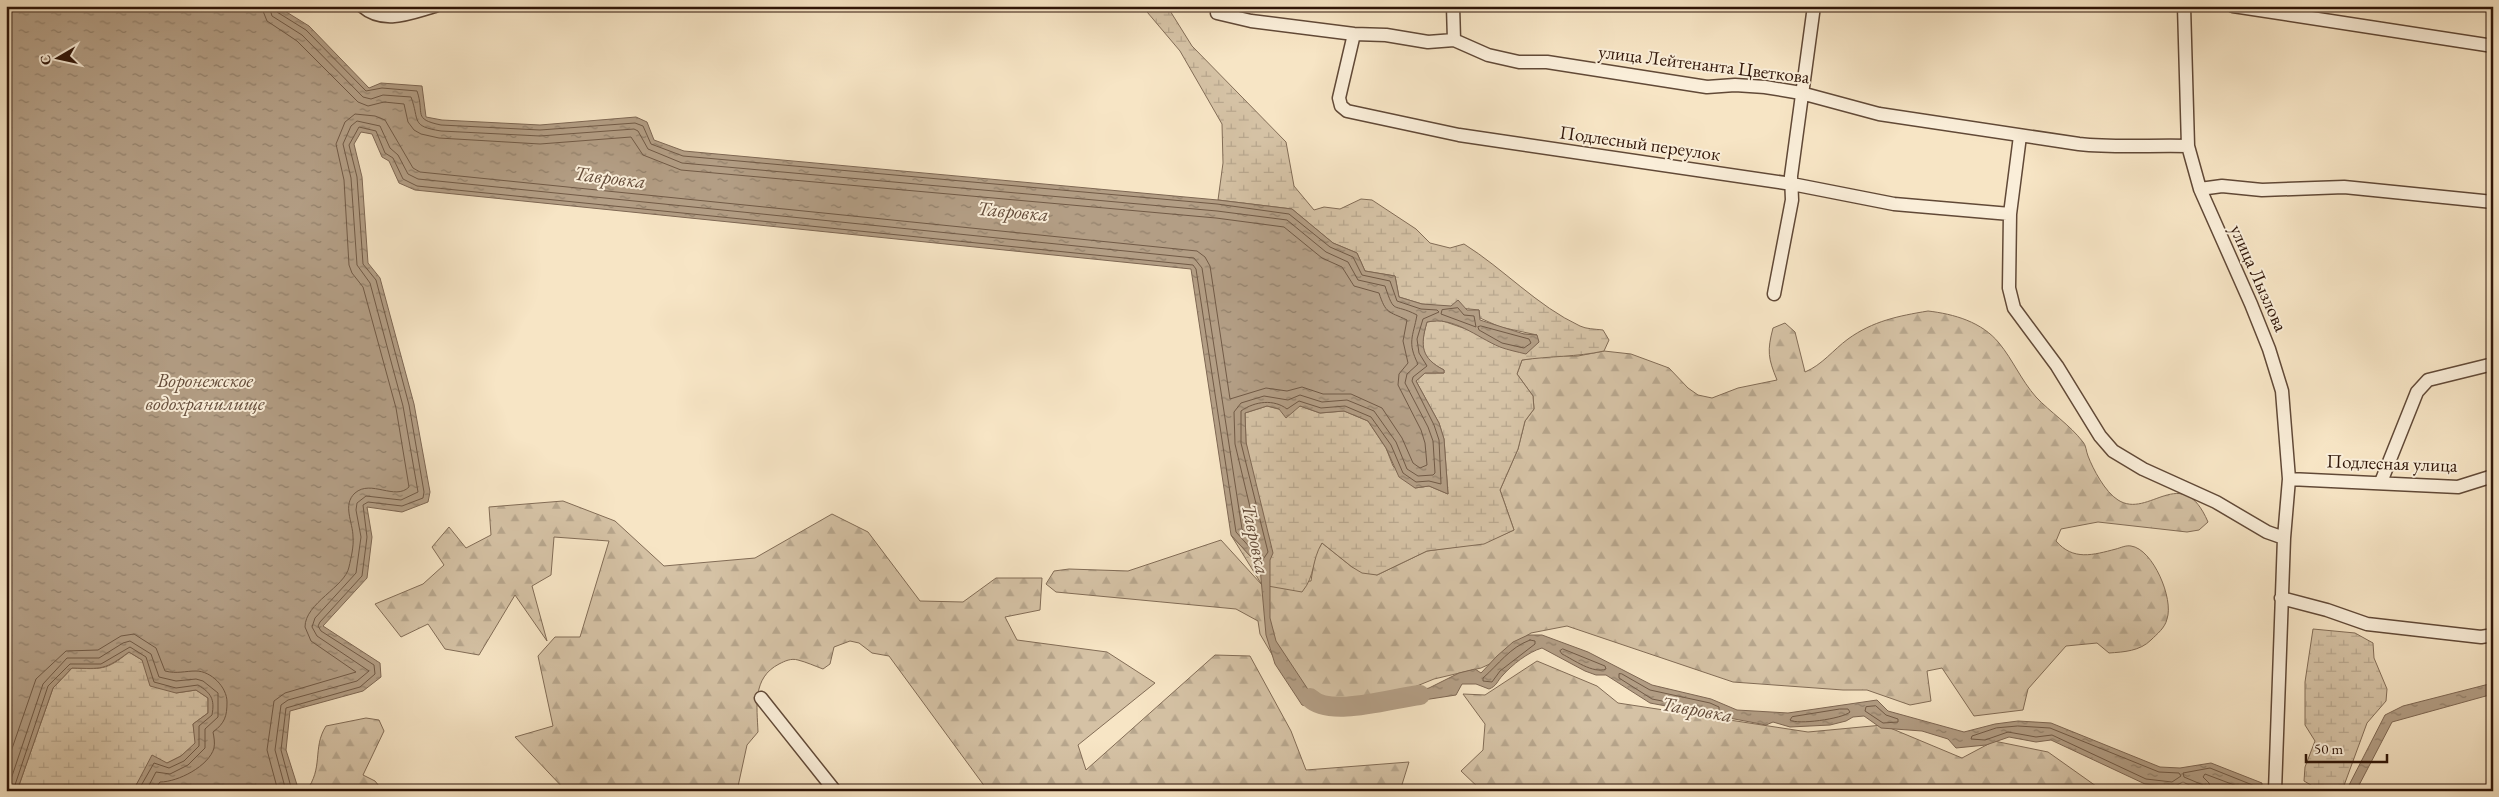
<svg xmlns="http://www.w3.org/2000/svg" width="2499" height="797" viewBox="0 0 2499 797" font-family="'EB Garamond',serif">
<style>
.forest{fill:url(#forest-firs);stroke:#826c56}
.wetland{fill:url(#wetland-marsh);stroke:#826c56}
.water{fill:url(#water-ripples);stroke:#7e6753}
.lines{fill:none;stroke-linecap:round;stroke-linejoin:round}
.shore{stroke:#715a46;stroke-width:1}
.river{stroke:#b39e85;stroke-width:20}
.minor-casing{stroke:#614937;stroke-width:15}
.minor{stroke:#faeed9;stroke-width:12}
.labels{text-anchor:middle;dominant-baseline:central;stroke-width:4;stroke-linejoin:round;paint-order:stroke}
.street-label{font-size:19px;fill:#2f1508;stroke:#faeed9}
.water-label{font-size:20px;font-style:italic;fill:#644c3a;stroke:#faeed9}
</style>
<defs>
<pattern id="forest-firs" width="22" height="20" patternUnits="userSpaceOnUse" patternTransform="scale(1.25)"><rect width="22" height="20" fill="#d5c2a5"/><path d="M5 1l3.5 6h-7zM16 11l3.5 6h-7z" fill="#b7a68d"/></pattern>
<pattern id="wetland-marsh" width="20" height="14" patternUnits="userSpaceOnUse" patternTransform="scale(1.25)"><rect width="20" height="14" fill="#d5c2a5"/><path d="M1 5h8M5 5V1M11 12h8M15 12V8" fill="none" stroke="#b7a68d"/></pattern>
<pattern id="water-ripples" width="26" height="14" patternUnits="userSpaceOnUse" patternTransform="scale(1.25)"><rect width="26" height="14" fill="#b39e85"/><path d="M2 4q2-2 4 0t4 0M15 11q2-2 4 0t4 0" fill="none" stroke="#92806b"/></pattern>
</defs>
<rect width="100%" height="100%" fill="#f7e5c5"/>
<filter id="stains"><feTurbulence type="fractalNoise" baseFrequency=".004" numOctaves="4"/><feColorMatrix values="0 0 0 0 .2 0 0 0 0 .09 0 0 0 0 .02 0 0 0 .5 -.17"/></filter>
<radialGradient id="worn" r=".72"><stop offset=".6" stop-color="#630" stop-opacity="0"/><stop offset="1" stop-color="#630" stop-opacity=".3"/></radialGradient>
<path class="forest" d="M1928,311C1954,314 1982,322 1999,343C2013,360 2021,380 2036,397C2050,412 2070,425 2083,442C2086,445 2086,451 2088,456C2093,469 2105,492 2118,500C2149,520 2182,461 2208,522L2199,530L2187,532L2098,522L2061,529L2056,541C2073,561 2093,555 2116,549C2120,548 2126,545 2131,546C2153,549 2174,599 2167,619C2165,628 2157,634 2151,640C2140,651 2124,652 2109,653L2097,643L2066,646L2028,689L2023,710L1974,716L1942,668L1927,671L1931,701L1910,705L1867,690H1843L1733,682L1567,626L1531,633L1520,640L1492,663L1481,668L1434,679L1385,699L1336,704L1311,694L1280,668L1260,634L1258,621L1236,609L1056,592L1046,584L1054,571L1069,569L1128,571L1221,540L1262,585L1311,581L1315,554L1322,543L1352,567L1377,575L1427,551L1484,543L1514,530L1500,490L1518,449L1525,421L1534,409L1533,396L1517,374L1522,360L1549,356H1578L1604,351L1631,354L1669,368L1688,388L1698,395L1712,398L1738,388L1777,380C1768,358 1767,351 1773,328L1785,323L1795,332L1805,372C1822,365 1833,350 1848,339C1873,321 1898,316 1928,311Z
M563,501L615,521L664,566L755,558L832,514L868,532L920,601L963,602L996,578H1042L1040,610L1005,617L1017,640L1107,652L1155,683L1078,745L1086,770L1215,655L1250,656L1291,731L1306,770L1409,762L1400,791H988L889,656L872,653L859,643L850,641L834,647L830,664L823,669C815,666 806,662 798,660C791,658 785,661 779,664C752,678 757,706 758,732L747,745L737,791H566L515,737L553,726L538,656L555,637H580L609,541L554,537L551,575L532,586L547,641L515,595L479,655L445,649L428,624L401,637L375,604L423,584L444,565L432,547L449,527L466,548L491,535L489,507Z
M1537,661L1597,686L1618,703L1808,732L1883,725L1962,758L1994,741L2048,752L2103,791H1482L1461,771L1483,750L1485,724L1463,694L1485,695Z
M366,718L379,720L384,731L363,775L375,781L383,791H306C324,768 312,748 326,726Z"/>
<path class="wetland" d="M1142,6H1167L1192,46L1286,142L1294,186L1314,210L1324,207L1340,209L1361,199L1372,200L1416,229L1430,243L1450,248L1464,244C1504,269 1537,306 1580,326C1586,329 1595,329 1603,330L1609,340L1604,351C1577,357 1550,356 1522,360L1517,374L1533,396L1534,409L1525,421L1518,449L1500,490L1514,530L1484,544L1427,551L1377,575L1362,573L1352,567L1322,543C1311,561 1316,575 1302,592L1262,585L1231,535L1264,571L1246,442L1245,413L1267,406L1279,409L1300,406L1320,413L1344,411L1368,421L1386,448L1393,466L1415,488L1429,486L1448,494L1444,439L1439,423L1416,381L1425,373H1444V370C1420,358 1420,346 1427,322L1440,320L1469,330L1537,335L1500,327L1480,318L1479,310L1422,304L1399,297L1395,276L1365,271L1357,253L1333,243L1292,209L1218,200L1223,163L1222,124L1180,51Z
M2313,629L2355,633L2373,643L2374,658L2387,689L2386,701L2367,723L2342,791H2321L2304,781L2305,767L2315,741L2305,725V682Z
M129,652L142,660L176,693L196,690L208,698V713L193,724L196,743L181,756L142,776L132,791H17L53,688L72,668C101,669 106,671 129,652Z"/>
<path class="water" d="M6,6L280,8L309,26L369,88L381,83L422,86L426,117L442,120L540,125L636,117L647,122L654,140L684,151L1218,200L1292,209L1333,243L1357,253L1365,271L1395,276L1399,297L1422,304L1451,306L1458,300L1467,310H1479L1480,320L1524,334L1537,335L1539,342L1526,354C1518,352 1508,350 1500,347C1476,337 1454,316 1427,322C1420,346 1421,358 1444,370V373H1425L1416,381L1439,423L1444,439L1448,494L1429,486L1415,488L1399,477L1386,448L1368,421L1344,411L1320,413L1300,406L1286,418L1279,409L1267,406L1245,413L1246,442L1273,553L1270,560V618L1276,641L1311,694L1335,706L1366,704L1429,688L1459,673L1475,669L1481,673L1497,656L1513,642L1528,635H1542L1588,652L1652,685L1711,699L1737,710L1788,713L1877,700L1888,711L1964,732L1995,724L2018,721L2051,723L2160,767L2180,768L2211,763L2262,783V791C2236,791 2206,795 2183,782L2173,787L2145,784L2051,740L2036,742L2009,737L1986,745L1956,748L1948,739L1922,731L1881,728L1864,716L1853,717L1846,721L1830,725L1790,727L1773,722L1766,725L1650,703L1606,675H1596L1585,671L1542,648C1528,652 1512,665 1503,675C1497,681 1497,686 1489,689L1476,684H1462L1456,695L1352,711L1331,712L1302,705L1275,664L1266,635L1260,567L1231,535L1191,269L415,190L399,183L389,161L382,157L372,134L361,132L354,144L362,177L368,263L380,278L414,404L430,492L428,502L402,512L367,507L372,537L367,578L323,626L380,663L381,677L363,691L290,711L286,750L298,788L296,791H133L152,755L167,763L181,756L195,743L193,724L208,713V698L196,690L176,693L150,686L142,660L129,652C105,670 102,669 72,668L53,688L17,791H6Z
M2493,683V694L2392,722L2356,791H2346L2385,715L2403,706Z"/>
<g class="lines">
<path class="shore" d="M261,6L267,21L297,41L358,102L368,106L384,102L404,104L408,122L414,130L421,134L439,138L540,144L631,137L643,155L681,170L1216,218L1284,227L1322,258L1342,267L1354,286L1379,293C1386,314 1388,311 1407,320L1403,341L1408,363L1399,374L1398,385L1421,430L1425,443L1427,465L1420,468L1413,463L1402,438L1382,408L1351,394H1323L1302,387L1287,391L1266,388L1230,399L1210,266L1205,257L1197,251L420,172L413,168L385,120L375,116L355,114L345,122L336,144L344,180L349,265L352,273L363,287L396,408L409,487C395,501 371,479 355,493C342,505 353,522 353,537C354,546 351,558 349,567C345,587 305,603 305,627L311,641L356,672L285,693L274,701L267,750L278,791
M269,6L272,16L302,35L363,97L371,99L383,95L411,97C420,121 410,126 441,131L540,136L634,129L638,131L648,149L682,163L1217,211L1287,220L1326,252L1348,262L1358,280L1385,286C1395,316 1392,302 1417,315C1413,337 1407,342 1418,364L1407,374L1405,383L1428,427L1433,441L1435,473L1433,475L1418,476L1407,469L1396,442L1374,411L1347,400L1322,402L1300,395L1288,400L1264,396L1241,403L1234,412L1235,444L1258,541L1257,544H1254L1242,529L1202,268L1194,258L418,179L408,174L398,155L390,148L380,126L357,121L351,126L343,144L351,178L357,265L370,283L403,406L418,492L401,500L366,496L357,503L356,510L361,537L356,573L315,618L312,627L317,636L369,671L357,681L288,700L281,705L275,750L286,791
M275,6L277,12L306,30L366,91L382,88L417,91C425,114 412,119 441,125L540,130L635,123L643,126L651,144L683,156L1217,204L1289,214L1330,247L1353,257L1362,275L1390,281L1397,301L1421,309L1437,310L1439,312L1423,319L1417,339L1419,353L1427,366L1413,377L1412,381L1434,425L1439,440L1441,484L1429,481L1416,482L1403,473L1391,445L1371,417L1345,406L1321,408L1299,401L1287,409C1274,399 1255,401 1241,411V443L1268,552L1262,561L1236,532L1196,269L1193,265L417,186L403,179L393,158L385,153L376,131L359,127L349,145L357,177L363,264L376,280L409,405L424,492L423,498L402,506L368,502L363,505L367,537L362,576L320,622L318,626L321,631L374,665L375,674L360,687L286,708L281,750L292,791
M1458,308L1464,315L1474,316L1476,327L1441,314L1442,310Z
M1481,326L1529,339L1531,343L1524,348L1502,343L1479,330L1478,327Z
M1530,640L1535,641V644L1500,671L1492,682L1483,681V678C1499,664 1509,648 1530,640Z
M1563,649L1605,666L1606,669C1593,674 1574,660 1562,654L1560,651Z
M1622,674L1650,690L1710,703L1719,707V710L1717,712L1652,699L1619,678V674Z
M1876,706L1886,715L1898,719V722L1883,723L1865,711L1866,707Z
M1840,709H1848L1850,712C1842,719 1797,725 1790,720L1792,717Z
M2018,726L2050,728L2159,772L2179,773L2181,776L2172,782L2146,779L2052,735L2036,737L2008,732L1985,740L1971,739L1972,736L1996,728Z
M6,766L36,679L66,651L98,650L121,636L134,634L156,648L165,671C177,674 185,671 196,671C211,671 227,687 227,702C227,716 225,723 213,732C214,737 215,743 214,748C209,766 178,782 160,782L154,791
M7,791L43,684L67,658H99L123,643L130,641L151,654L159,677L176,681L196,679L203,681L218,693V717L205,729V748L188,765L170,774L156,772L146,791
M13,791L48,686L70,664H101L130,647L146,657L154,682L176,688L198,685C211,693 215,699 212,715L199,726V746L184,761L169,768L154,763L138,791
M2204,791L2203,785L2184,777L2183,773L2210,768L2255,786L2257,791
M2211,791L2209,783L2203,777L2205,774L2250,791"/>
<path class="river" d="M1310,698C1330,718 1392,698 1420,695"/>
<g class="minor-casing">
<path id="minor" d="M362,6C384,25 410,13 435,6
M1453,6L1454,40
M2184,6L2188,146L2200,189L2251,304L2269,349L2282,391L2289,479L2284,538L2275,791
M2233,6L2493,46
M1217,13L1251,21L1354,34L1386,35L1428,42L1454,40L1488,55L1519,62H1547L1707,87L1735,85L1765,87L1801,93L1879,114L2079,144C2115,148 2151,145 2188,146
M1354,34L1339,98L1341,106L1347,111L1459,135L1792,184L1894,204L2010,214
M2020,136L2010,214L2009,288L2014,308L2057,366L2100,436L2113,451L2143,469L2216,502L2267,532L2284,538
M2200,189L2222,186L2262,190L2344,187L2493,202
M1774,294L1792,200L1791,176L1814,6
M2289,479L2458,487L2493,476
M2381,482L2417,392L2428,380L2493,364
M2281,598L2327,610L2367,624L2481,637L2493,635
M761,698L835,791"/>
</g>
<use href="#minor" class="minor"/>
</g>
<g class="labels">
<g class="street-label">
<text transform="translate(1704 64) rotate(7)">улица Лейтенанта Цветкова</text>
<text transform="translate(1640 143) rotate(8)">Подлесный переулок</text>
<text transform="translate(2259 278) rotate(66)">улица Лызлова</text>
<text transform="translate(2392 463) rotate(2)">Подлесная улица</text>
</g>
<g class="water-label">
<text transform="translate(610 177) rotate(7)">Тавровка</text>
<text transform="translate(1013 211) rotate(5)">Тавровка</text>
<text x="205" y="380">Воронежское<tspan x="205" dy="23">водохранилище</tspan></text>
<text transform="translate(1256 539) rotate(78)">Тавровка</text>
<text transform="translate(1697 709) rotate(10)">Тавровка</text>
</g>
</g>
<rect width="2499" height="797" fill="none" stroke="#f7e5c5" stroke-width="25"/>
<rect x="8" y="8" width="2484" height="782" fill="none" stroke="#2f1508" stroke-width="2.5"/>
<rect x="12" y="12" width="2474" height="772" fill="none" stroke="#2f1508"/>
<g transform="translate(58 58) rotate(261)" stroke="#faeed9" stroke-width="4" paint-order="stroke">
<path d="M0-4L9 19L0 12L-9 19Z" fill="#2f1508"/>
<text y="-8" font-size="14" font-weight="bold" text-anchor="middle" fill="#2f1508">С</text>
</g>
<path d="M2306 754v8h81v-8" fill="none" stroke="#2f1508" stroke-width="2.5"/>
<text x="2314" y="754" font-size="15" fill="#2f1508" stroke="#faeed9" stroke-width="4" paint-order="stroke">50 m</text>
<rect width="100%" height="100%" filter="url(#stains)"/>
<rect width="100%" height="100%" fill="url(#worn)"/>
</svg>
